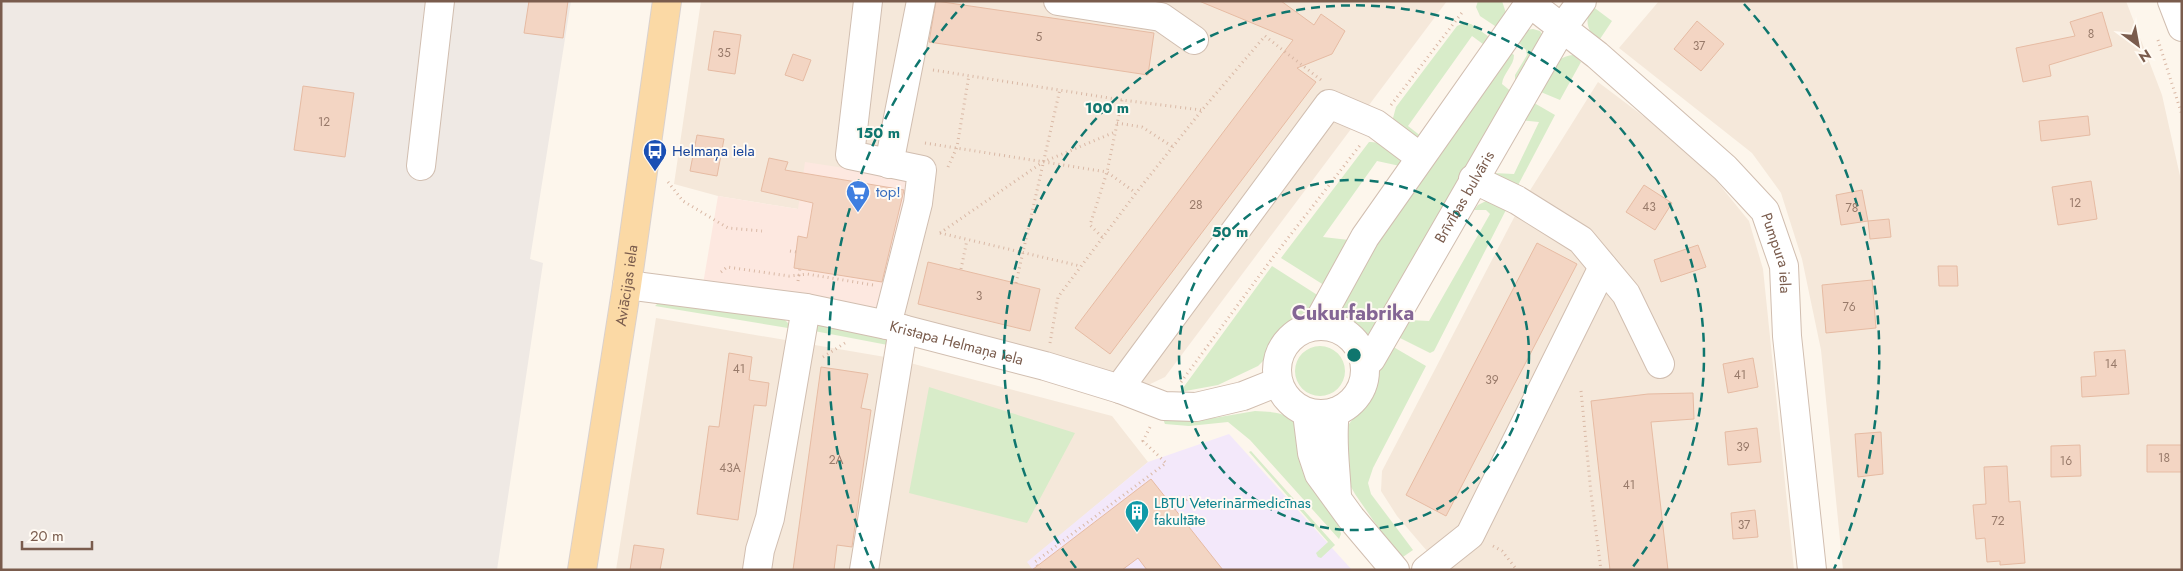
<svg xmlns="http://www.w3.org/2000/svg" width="2183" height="571" viewBox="0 0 2183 571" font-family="Jost,sans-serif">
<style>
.residential{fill:#f5e8da}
.commercial{fill:#fde8e0}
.industrial{fill:#efe9e4}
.education{fill:#f3e8fa}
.green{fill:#d8ecc9}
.building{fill:#f3d5c3;stroke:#e6bba3}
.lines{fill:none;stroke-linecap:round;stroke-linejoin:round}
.minor-casing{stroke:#d1beb0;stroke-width:30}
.major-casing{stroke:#dad1cd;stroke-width:30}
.path{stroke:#d9b8a5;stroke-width:3;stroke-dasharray:1 4;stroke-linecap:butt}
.minor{stroke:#fff;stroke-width:28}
.major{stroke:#fbd9a5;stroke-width:28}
.ring{fill:none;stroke:#0f766e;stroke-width:2.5;stroke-dasharray:9 6}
.labels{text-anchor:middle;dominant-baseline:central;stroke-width:4;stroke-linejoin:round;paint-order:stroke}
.number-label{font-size:12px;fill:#987a6a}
.transit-label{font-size:15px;fill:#164399;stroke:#fffaf3;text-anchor:start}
.shop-label{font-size:15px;fill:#366cbe;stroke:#fffaf3;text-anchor:start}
.street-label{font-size:15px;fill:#7a5c4d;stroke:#fffaf3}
.culture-label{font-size:15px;fill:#0d838f;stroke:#fffaf3;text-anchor:start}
.district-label{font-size:20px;font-weight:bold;fill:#846695;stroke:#fffaf3}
.centre{fill:#0f766e;stroke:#fffaf3;stroke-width:2.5}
.ring-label{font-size:15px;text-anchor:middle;font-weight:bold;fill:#0f766e;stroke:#fffaf3;stroke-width:4;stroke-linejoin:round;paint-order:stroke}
</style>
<rect width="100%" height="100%" fill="#fdf6ec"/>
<path class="residential" d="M701,1H1447L1165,377L1144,387L891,316L798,209L718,196L674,184Z
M1659,1H2126L2162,95L2182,185V570H1843L1821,350L1802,259L1781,193L1752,153L1619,48Z
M1598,82L1659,128L1710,173L1749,221L1763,269L1794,570H1436L1432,565L1427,551L1397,516L1381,491L1382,471L1519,208Z
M656,318L891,358L1112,416L1148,462L1028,562L1033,570H616Z"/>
<path class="commercial" d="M805,162L917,179L891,316L703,284L718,196L798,209Z"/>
<path class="industrial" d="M1,1H571L530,259L543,263L497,570H1Z"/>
<path class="education" d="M1229,434L1352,570H1033L1027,562L1148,462Z"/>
<path class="green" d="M1478,1H1502L1506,13L1498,28L1480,16L1476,7Z
M1592,6L1612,21L1598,42C1587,30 1584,20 1592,6Z
M1464,23L1471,24L1492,39L1487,47L1472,36L1408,126L1422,137L1415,140L1394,126L1393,118L1396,107L1457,26Z
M1533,29L1540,31L1544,37L1518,81L1515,79V75L1527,55L1526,50L1517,41L1526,30Z
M1510,52L1514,55C1514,66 1503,73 1502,84L1513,93L1370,343C1359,330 1347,320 1331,314L1377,240Z
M1573,55L1581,62L1560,100L1536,90C1546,75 1553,57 1573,55Z
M1529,100L1555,115L1515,191L1497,183L1493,173L1514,174L1539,122L1519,120Z
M1369,142C1382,141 1395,150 1402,162L1400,166L1377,161L1323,237L1349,240L1327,287L1281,258Z
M1490,199L1509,204L1434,351L1430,353L1396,336L1408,320L1429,321L1490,214L1486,210H1474L1478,205Z
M1272,266L1322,298L1313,312L1283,329L1274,339L1263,361L1258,366L1218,385L1180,392Z
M660,301L784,319L794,329L655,306Z
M816,324L885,337L893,346L809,330Z
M1390,345L1426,366L1373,468L1368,483L1371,494L1413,550L1400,559L1355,494L1346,478V428L1372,394L1376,385L1378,369Z
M1295 371a25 25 0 1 1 50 0a25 25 0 1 1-50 0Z
M929,387L1075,433L1027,523L909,493Z
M1255,411C1271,412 1284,411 1295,423L1339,527L1341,534L1339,539L1250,440L1228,422L1189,426L1165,424L1163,419L1214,418Z
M1251,451L1335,545L1321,558L1318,557L1316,553L1328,542L1249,452Z"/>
<path class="building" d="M529,1H568L563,38L524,33Z
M936,1L1154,33L1148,75L929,42Z
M1199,1H1281L1314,25L1321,14L1345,31L1332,54L1297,68L1316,82L1110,354L1075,328L1293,40Z
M2102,12L2112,46L2049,65L2051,76L2023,82L2016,48L2075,36L2070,22Z
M1697,21L1724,44L1701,71L1674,49Z
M714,31L741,35L735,74L708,70Z
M793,54L811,60L803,81L785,75Z
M303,86L354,93L345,157L294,150Z
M2088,116L2090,135L2041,141L2039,121Z
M697,135L724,139L717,176L690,171Z
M769,158L788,162L785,170L904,190L882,282L794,268L798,236L807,238L813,203L761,191Z
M2091,181L2097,219L2058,225L2052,187Z
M1644,185L1672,203L1655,230L1626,212Z
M1862,190L1868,221L1841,225L1836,195Z
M1889,219L1891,237L1870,239L1868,221Z
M1537,243L1577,264L1446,516L1406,495Z
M1698,245L1706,267L1661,282L1654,260Z
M928,262L1040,289L1030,331L918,304Z
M1938,266H1957L1958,286H1939Z
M1872,280L1876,328L1826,333L1822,285Z
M2125,350L2129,394L2082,397L2081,377L2096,376L2094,352Z
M729,353L752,357L749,380L769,383L766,406L754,405L738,520L697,514L709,426L719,427Z
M1753,358L1758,387L1728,393L1723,364Z
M821,367L868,374L861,408L871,410L852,547L837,545L834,570H793Z
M1693,393L1694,419L1651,422L1668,570H1610L1591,401L1648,394Z
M1757,428L1761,462L1728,465L1725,432Z
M1881,432L1883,474L1858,477L1855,434Z
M2080,445L2081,476L2051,477V446Z
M2147,445H2182V472H2147Z
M2007,466L2009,502L2020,501L2025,563L2000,565V561L1987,562L1985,538L1976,539L1973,505L1986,504L1984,467Z
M1151,479L1223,570H1147L1138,558L1122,570H1032Z
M1755,510L1758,537L1733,539L1731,513Z
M634,545L664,549L660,570H630Z"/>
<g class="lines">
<g class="minor-casing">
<g id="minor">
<path d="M868,1L850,155L922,170L918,203L887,325"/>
<path d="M1058,1L1161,17L1194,40"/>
<path id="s1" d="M1527,1L1597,55L1725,168L1765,211L1784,266L1787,336L1812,570"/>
<path d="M2172,1L2182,27"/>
<path d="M889,164L921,1"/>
<path d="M421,166L440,1"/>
<path d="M1473,179L1517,200L1581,240L1626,294L1660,364"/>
<path id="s2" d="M627,285L806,308L887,325L1045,366L1120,389L1164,406L1196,407L1243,396L1278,382"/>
<path d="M1316,326L1365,237L1531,1"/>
<circle cx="1321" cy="370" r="44"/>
<path id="s3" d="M1365,364L1371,359L1562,28L1582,1"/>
<path d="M1120,389L1126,379L1329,104L1376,124L1420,157"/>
<path d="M1335,412C1331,441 1336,468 1337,497"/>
<path d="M1307,413L1312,453L1319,474L1351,518L1395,570"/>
<path d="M757,570L760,550L770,518L806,308"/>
<path d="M864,570L903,329"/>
<path d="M1426,570L1470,535L1603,267"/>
</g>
</g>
<g class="major-casing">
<g id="major">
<path id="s4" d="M582,570L627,285L667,1"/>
</g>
</g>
<path class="path" d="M2158,40L2182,115
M933,70L1122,100L1201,110
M1391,105L1464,10
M1117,123L1142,127L1173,147
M925,143L1107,172L1136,193
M948,167L957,147L969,75
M668,182L683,201L728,228L762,231
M940,233L1043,162L1115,132
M940,233L1080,266
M1102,237L1090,225L1107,172L1122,100
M790,251L796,252
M961,269L967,240
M721,272L727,267L789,276L799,275L800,268
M798,281L799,275L807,274L873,285
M1016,283L1060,89
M1050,343L1058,297L1136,193L1202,110L1265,36L1321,80
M823,357L845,343
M1181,382L1271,260L1361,144
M1581,391L1591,493L1601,570
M1174,509L1194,494
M1493,546L1502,551L1517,570
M1040,570L1035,562L1166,463L1143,441L1150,427"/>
<use href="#minor" class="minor"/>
<use href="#major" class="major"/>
</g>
<g class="ring">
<circle cx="1354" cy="355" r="175"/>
<path d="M1076 568A350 350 0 1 1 1632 568"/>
<path d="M874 569A525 525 0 0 1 964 4M1744 4A525 525 0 0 1 1834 569"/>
</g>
<defs>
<g id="bus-pin" transform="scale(1.25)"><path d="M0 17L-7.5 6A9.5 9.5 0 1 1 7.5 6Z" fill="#1a4fb4" stroke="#fffaf3"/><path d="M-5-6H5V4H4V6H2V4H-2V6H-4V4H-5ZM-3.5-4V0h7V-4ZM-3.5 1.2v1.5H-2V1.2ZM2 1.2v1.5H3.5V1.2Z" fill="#fff"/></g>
<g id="supermarket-pin" transform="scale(1.25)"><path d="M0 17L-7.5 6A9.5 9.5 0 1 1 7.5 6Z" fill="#3f7fe0" stroke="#fffaf3"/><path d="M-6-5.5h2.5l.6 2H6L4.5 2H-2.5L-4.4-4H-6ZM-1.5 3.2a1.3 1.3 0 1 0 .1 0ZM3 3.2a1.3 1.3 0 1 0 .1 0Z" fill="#fff"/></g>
<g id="building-pin" transform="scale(1.25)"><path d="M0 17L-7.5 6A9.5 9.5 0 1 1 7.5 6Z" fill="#0f9aa8" stroke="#fffaf3"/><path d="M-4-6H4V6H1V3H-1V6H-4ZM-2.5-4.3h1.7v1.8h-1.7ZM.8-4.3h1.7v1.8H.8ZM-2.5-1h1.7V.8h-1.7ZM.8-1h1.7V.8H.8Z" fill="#fff"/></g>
</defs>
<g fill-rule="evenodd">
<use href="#bus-pin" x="655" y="151"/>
<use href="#supermarket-pin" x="858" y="192"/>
<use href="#building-pin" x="1137" y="512"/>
</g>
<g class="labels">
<g class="number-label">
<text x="2091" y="34">8</text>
<text x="1039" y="37">5</text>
<text x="1699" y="46">37</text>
<text x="724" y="53">35</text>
<text x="324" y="122">12</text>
<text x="2075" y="203">12</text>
<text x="1196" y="205">28</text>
<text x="1649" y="207">43</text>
<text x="1852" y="208">78</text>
<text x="979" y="296">3</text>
<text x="1849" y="307">76</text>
<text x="2111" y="364">14</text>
<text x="739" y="369">41</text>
<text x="1740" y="375">41</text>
<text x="1492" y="380">39</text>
<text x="1743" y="447">39</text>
<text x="2164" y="458">18</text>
<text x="836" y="460">2A</text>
<text x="2066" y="461">16</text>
<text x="730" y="468">43A</text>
<text x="1629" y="485">41</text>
<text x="1998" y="521">72</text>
<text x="1744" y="525">37</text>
</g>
<g class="transit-label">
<text x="672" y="151">Helmaņa iela</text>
</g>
<g class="shop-label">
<text x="876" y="192">top!</text>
</g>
<g class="street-label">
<text stroke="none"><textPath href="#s3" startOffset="195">Brīvības bulvāris</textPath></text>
<text stroke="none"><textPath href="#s1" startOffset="362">Pumpura iela</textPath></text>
<text stroke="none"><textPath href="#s4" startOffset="288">Aviācijas iela</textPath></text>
<text stroke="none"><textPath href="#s2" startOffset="335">Kristapa Helmaņa iela</textPath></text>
</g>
<g class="culture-label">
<text x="1154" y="503">LBTU Veterinārmedicīnas<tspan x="1154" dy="17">fakultāte</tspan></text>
</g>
<g class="district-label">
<text x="1353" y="313">Cukurfabrika</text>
</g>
</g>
<circle cx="1354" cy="355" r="8" class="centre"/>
<g class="ring-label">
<text x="1107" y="113">100 m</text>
<text x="878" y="138">150 m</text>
<text x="1230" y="237">50 m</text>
</g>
<rect width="2183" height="571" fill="none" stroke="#7a5c4d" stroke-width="5"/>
<g transform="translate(2138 45) rotate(148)" stroke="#fffaf3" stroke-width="4" paint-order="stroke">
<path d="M0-4L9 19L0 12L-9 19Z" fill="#7a5c4d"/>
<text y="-8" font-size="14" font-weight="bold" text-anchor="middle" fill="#7a5c4d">N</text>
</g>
<path d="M22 541v8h70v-8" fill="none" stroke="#7a5c4d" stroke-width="2.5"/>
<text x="30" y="541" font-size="15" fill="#7a5c4d" stroke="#fffaf3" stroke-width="4" paint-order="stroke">20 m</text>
</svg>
